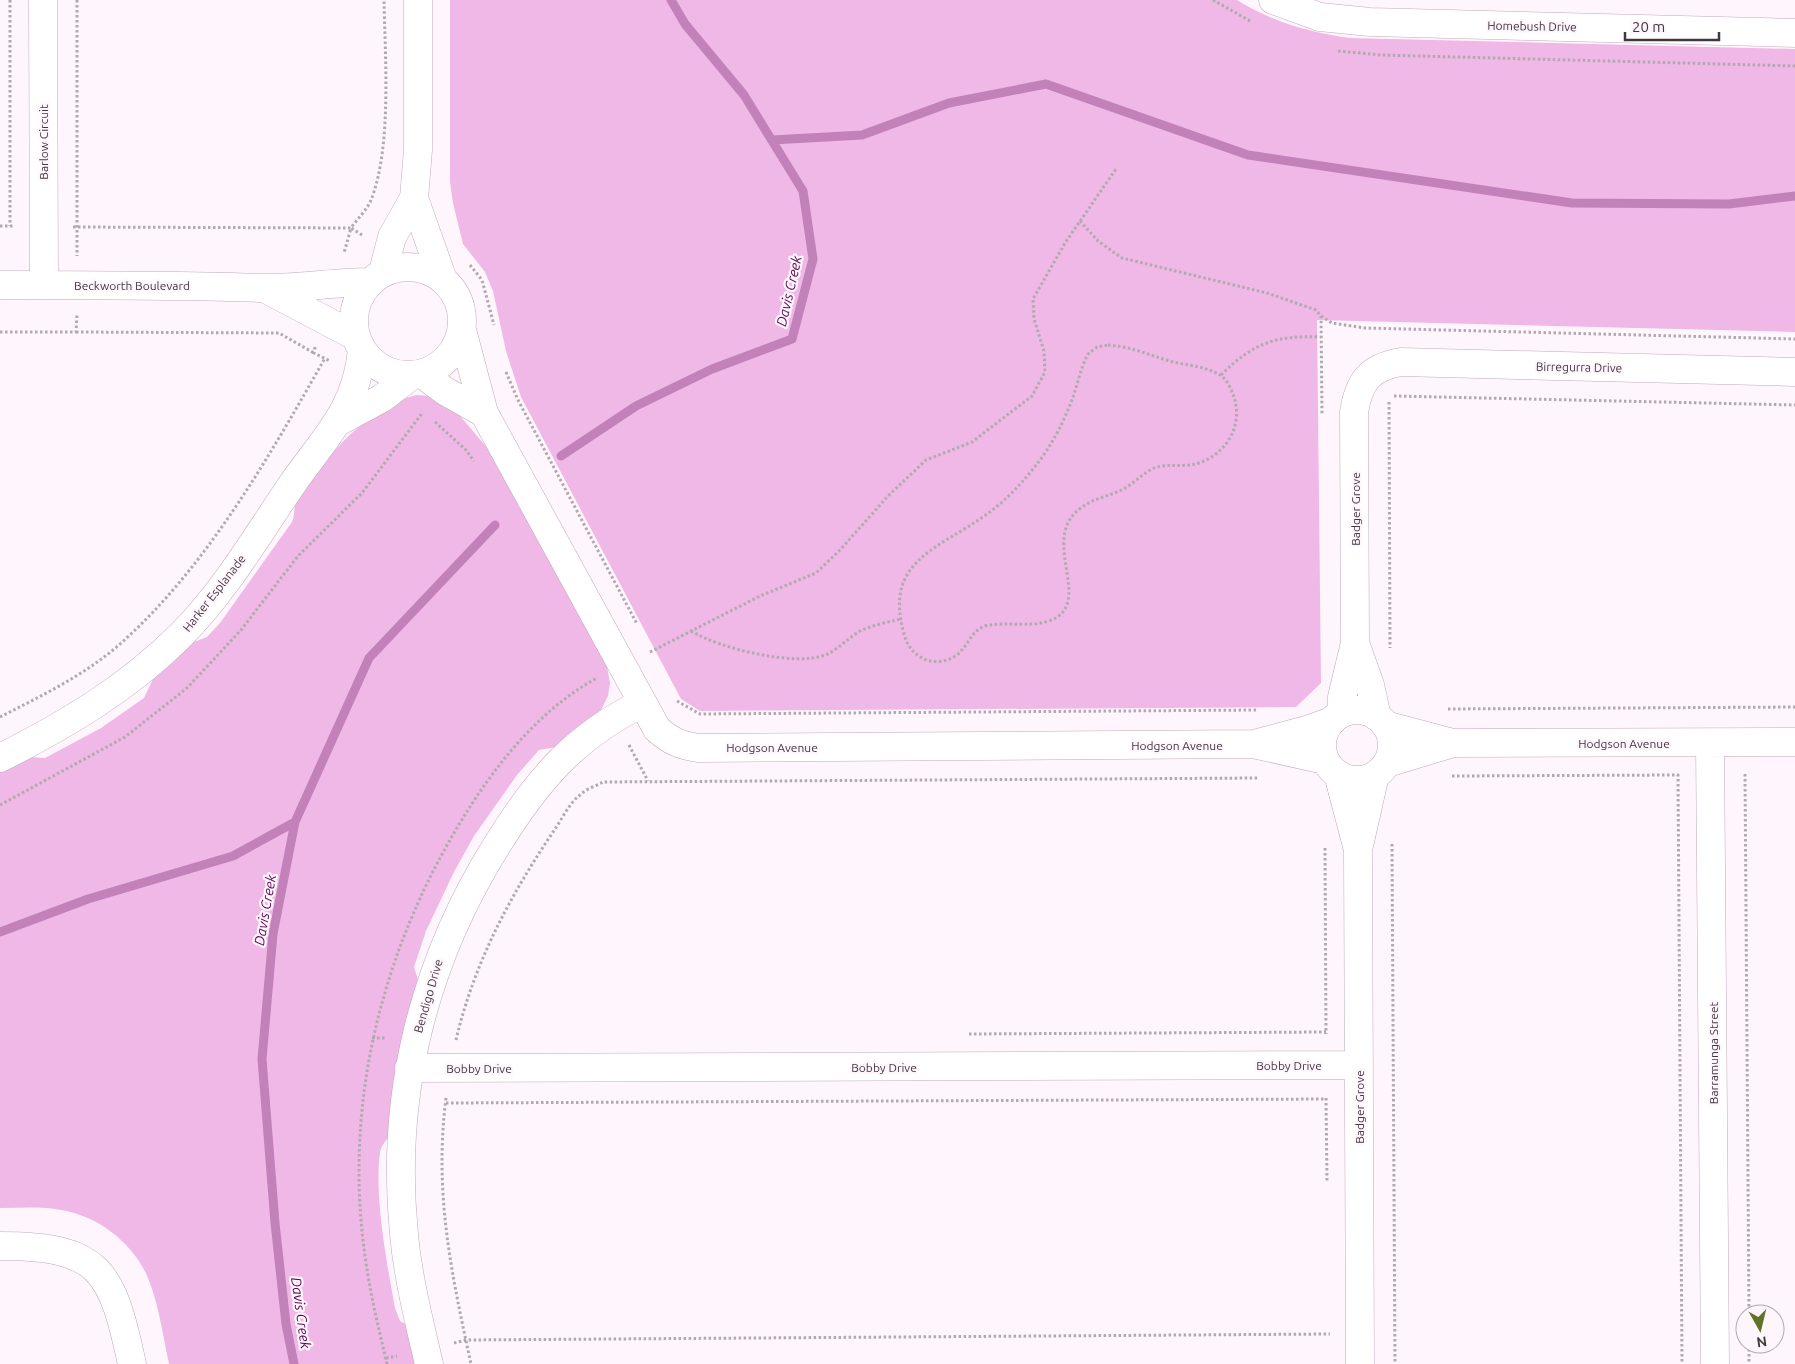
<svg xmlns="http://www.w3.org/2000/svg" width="1795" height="1364" viewBox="0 0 1795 1364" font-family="Ubuntu,sans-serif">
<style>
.green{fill:#efb8e6}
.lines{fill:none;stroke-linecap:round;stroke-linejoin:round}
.stream{stroke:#c381b9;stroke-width:9}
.minor-casing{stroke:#c0a9bb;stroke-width:29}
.path{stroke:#b2a9b0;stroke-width:3;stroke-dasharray:2.5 2.5;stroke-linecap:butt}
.minor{stroke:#fff;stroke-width:28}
.labels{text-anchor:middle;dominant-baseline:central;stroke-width:4.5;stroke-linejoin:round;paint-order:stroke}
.street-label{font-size:12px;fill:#41383f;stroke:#fff5fd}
.water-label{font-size:14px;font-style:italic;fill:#590652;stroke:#fff5fd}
</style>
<rect width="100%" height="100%" fill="#fff5fd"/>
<path class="green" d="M450,0H1237C1272,22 1309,32 1350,38L1795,49V332L1317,320L1321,683L1296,707L700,711L681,699L521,397L506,351L493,291L485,272L463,244L453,203L450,182Z
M416,395L427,396L442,401L461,417L495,457L607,667L610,683L608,696L601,710L556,747L539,750L517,775L474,836L454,872L426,931L414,967L419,983L389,1136C386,1141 381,1146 380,1152C374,1197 387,1264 395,1308L400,1321L409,1326L417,1364H169C163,1336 159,1305 148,1278C134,1244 99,1216 61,1210C41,1206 20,1208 0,1208V771L28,757L45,758L101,728L144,698L154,677L191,643L207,637L220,623L292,522C295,515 294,506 296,500C299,494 306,487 310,481C336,446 371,407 416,395Z"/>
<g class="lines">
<path class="stream" d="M772,140L862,135L949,103L1046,84L1248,155L1572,203L1729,204L1795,196
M561,456L636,406L712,369L792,339L813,259L803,191L744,95L685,24L671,0
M0,932L88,899L233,856L295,822
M294,1364L286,1324L275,1223L262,1059L273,934L295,822L369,658L495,525"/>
<g class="minor-casing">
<path id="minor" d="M43,0L44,285
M418,0V150L414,198L442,277
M1273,0L1320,17L1370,22L1795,33
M354 321a54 54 0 1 1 108 0a54 54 0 1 1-108 0Z
M383,272L392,237L414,198
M0,285C88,285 175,285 263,288C298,289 334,282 369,282
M264,288L355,336
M462,330L484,413L657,729C670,741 682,746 699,748L1253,744L1325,760
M422,374L445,391L484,413
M340,421L382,398L411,376
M1355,643L1370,685L1377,717
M1322 745a35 35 0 1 1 70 0a35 35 0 1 1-70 0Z
M1341,714L1342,697L1355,643L1354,412C1359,381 1370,367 1401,362L1795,372
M1385,725L1453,743
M1710,743L1715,1364
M1254,744L1310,729L1332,721
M0,758C66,725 128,688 181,635C225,591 258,534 293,483C325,437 356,410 362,351
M1387,763L1453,743L1795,742
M1338,774L1357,846
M409,1068L1359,1065
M0,1246C101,1246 112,1271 132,1364
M429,1364C419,1321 408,1278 404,1234C390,1096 423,963 497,845C536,782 574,736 643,703
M1360,1364L1358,850L1375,775"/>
</g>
<path class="path" d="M10,0V226
M77,0V256
M1213,0L1252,22
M1338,51L1381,55L1795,66
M1080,221L1098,241L1122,258L1267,293L1316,310L1321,316L1322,414
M0,226H14
M73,227L351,228L344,253
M362,235L351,228C357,219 367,210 371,200C392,147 385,57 384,0
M470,265L482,280L494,325
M1321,316L1332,323L1365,328L1795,339
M0,332H76L77,314
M76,332L279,333L314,353
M1108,345C1128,346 1147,354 1166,360C1182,365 1199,365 1214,372C1220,374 1225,378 1228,384C1247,415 1233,451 1199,463C1184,468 1167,463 1154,468C1141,474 1132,486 1119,491C1106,497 1092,499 1081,508C1037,539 1097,604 1049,621C1028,628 1006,621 985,626C971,631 968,646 957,655C935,670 910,658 904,634C883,560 939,549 987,514C1007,500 1025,480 1040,460C1054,441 1065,419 1073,397C1078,383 1081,367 1088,354L1097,347Z
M315,347L314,353L330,361
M506,372L518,400L637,624
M1221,375C1253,343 1276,335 1321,337
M1394,396L1795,405
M1389,402L1390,648
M435,422L465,449L474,461
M691,631C719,648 794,667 825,655C838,650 848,638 860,631C873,625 888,622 901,619
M650,652L760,596L816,573L840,550L888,496L926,460L972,442L1032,396L1045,372L1044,351L1034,319L1033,299L1065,243L1116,169
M677,701L700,714L1257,710
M1448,709L1795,707
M0,717C41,696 85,675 120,644C206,568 269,457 325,358
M629,745L648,781
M1745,774L1749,1314
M1452,776L1678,775L1682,1364
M0,805L125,737L187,688L241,630L298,556L362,493L423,412
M1392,844L1395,1364
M1325,848L1326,1034
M969,1034L1326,1032
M372,1038H385
M456,1040C474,963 510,896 553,832C561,821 569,803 580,795C586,789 596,786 603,782L1258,778
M446,1098C434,1192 451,1272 471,1364
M1326,1098L1327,1181
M446,1103L1326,1099
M454,1343L466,1340L1330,1334
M1749,1344V1364
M386,1358L397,1356
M387,1364C379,1330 371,1297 366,1263C342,1107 381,951 463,818C496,764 540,709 597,678"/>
<use href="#minor" class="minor"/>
</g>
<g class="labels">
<g class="street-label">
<text transform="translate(1532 26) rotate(1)">Homebush Drive</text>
<text transform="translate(43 142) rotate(-90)">Barlow Circuit</text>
<text x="132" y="285">Beckworth Boulevard</text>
<text transform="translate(1579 367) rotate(1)">Birregurra Drive</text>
<text transform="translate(1355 509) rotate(-90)">Badger Grove</text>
<text transform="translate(214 593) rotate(-52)">Harker Esplanade</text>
<text x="1624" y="743">Hodgson Avenue</text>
<text x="1177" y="745">Hodgson Avenue</text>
<text x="772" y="747">Hodgson Avenue</text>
<text transform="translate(428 996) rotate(-74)">Bendigo Drive</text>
<text transform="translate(1713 1053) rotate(-90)">Barramunga Street</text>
<text x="1289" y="1065">Bobby Drive</text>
<text x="884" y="1067">Bobby Drive</text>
<text x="479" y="1068">Bobby Drive</text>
<text transform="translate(1359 1107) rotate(-90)">Badger Grove</text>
</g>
<g class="water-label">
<text transform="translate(789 291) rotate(-77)">Davis Creek</text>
<text transform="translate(265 910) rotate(-80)">Davis Creek</text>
<text transform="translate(301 1313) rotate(82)">Davis Creek</text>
</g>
</g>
<g transform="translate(1760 1329) rotate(172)"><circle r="24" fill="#fff5fd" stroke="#b3a9b1"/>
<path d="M0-4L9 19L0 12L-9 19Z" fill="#607424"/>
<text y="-8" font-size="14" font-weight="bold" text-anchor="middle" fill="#41383f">N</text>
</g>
<path d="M1625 32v8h94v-8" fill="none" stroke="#41383f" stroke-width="2.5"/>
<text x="1632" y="32" font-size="15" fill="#41383f" stroke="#fff5fd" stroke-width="4" paint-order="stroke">20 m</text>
</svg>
